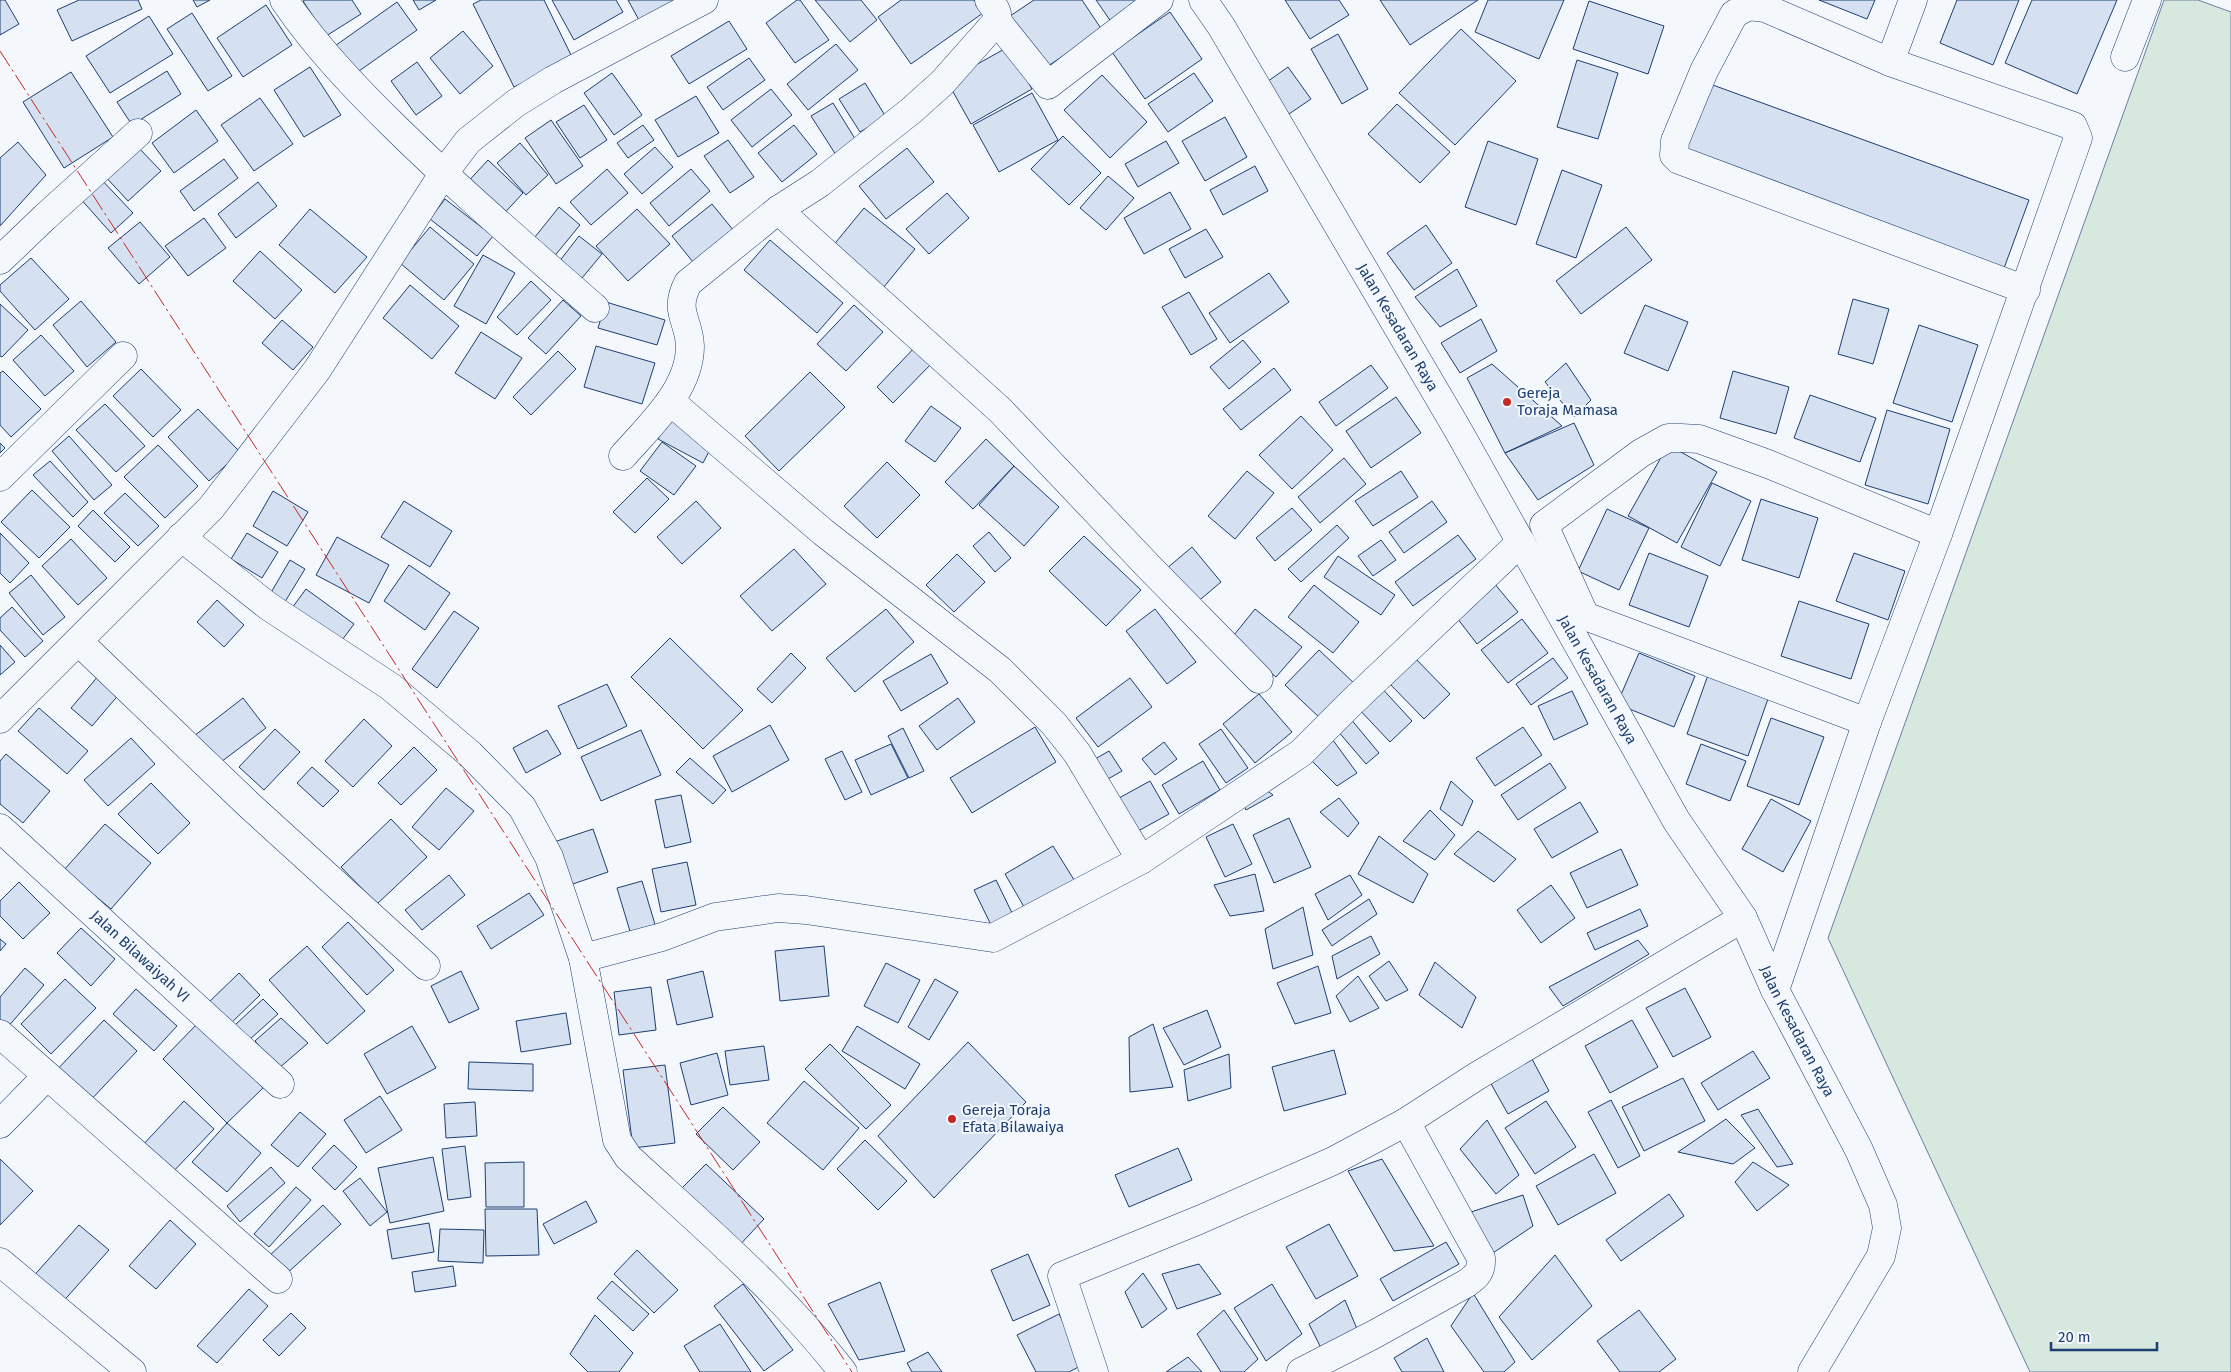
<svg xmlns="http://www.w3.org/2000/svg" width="2231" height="1372" viewBox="0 0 2231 1372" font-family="'Fira Sans',sans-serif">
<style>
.green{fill:#d7e8df;stroke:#687fa3}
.building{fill:#d5e0f0;stroke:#1d3f73}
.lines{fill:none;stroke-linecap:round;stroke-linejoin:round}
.street-casing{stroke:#1d3f73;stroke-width:29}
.street{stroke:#f4f7fb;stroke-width:28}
.power{stroke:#c62828;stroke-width:1;stroke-dasharray:18 4 2.5 4;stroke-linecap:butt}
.poi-dot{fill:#c62828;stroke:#f4f7fb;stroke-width:2}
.labels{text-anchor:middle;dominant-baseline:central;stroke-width:4;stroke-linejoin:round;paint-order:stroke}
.street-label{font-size:15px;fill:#1d3f73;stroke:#f4f7fb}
.poi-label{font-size:15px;fill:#1d3f73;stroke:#f4f7fb;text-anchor:start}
</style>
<rect width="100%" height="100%" fill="#f4f7fb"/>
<path class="green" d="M2164,0H2198L2231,12V1372H2030L1828,938Z"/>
<path class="building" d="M0,0H5L19,24L0,35Z
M79,0H138L142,9L72,41L57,10Z
M193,0H210L197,7Z
M305,0H352L361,14L326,36L303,1Z
M413,0H436L419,10Z
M481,0H544L573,59L514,87L473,4Z
M552,0H616L623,12L574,40Z
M628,0H675L639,20Z
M797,0H800L829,40L795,63L766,23Z
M815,0H861L877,20L850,42Z
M901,0H974L983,13L911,64L878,17Z
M1034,0H1082L1102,30L1042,70L1007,18Z
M1096,0H1151L1114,26Z
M1285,0H1339L1349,15L1310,39Z
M1380,0H1478L1410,45Z
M1488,0H1564L1539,59L1475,32Z
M1819,0H1875L1867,19Z
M1957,0H2019L1993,65L1940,43Z
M2032,0H2117L2077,94L2005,63Z
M1589,1L1664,26L1648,74L1573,49Z
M397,2L417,30L352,76L332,48Z
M266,5L292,45L243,77L217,38Z
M1170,12L1202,59L1145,99L1112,52Z
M192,13L232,76L208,91L167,29Z
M149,16L173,54L110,93L86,56Z
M729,21L747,49L689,84L671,56Z
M1461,29L1516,81L1455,145L1399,93Z
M463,31L493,66L460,94L430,58Z
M1338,34L1368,89L1342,104L1311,49Z
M836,44L858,70L808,110L787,84Z
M1008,47L1032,89L971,124L947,81Z
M749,58L765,80L723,110L707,87Z
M1577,60L1618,73L1598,139L1557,127Z
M417,62L442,96L416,115L391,81Z
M310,67L341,115L304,137L274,90Z
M1288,67L1311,99L1286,116L1264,84Z
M167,71L181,94L132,125L117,102Z
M71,72L113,137L64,168L23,102Z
M612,73L642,115L614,135L584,93Z
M1194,73L1213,101L1168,132L1148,104Z
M1102,75L1147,122L1110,158L1064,110Z
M865,83L886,117L860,132L839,99Z
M1710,84L2029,200L2003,271L1684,156Z
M771,89L792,115L752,147L731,120Z
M1032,93L1058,140L999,172L973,125Z
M696,96L719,133L678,157L655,120Z
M260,98L293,144L254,171L221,125Z
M833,103L857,142L836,155L811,116Z
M1397,104L1450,152L1420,183L1368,134Z
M584,105L607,140L580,158L556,122Z
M196,110L218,141L174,173L152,143Z
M1225,117L1247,157L1205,181L1182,141Z
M551,120L583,166L556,184L525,138Z
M643,125L654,140L628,158L617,143Z
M794,125L817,154L782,182L758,153Z
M1063,136L1101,173L1069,205L1031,169Z
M728,140L754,177L730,193L704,156Z
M1166,141L1179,163L1138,187L1125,164Z
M1488,141L1538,159L1516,225L1465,207Z
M18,142L46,175L0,226V158Z
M520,143L548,175L526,195L497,163Z
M135,144L161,171L128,201L103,174Z
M655,147L673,167L642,194L624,174Z
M907,148L934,182L886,219L859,186Z
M224,159L238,178L194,211L180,191Z
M488,160L523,193L499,219L463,187Z
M1255,166L1268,191L1223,215L1210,190Z
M607,169L628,193L591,225L570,202Z
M691,169L710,191L669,226L650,203Z
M1562,170L1602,185L1576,258L1536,244Z
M1108,176L1134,198L1106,230L1080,208Z
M99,177L133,213L111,233L78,196Z
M258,182L277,206L236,238L218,214Z
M1170,192L1191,229L1144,254L1124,218Z
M947,193L969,218L929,254L906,229Z
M445,199L493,236L477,256L430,219Z
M712,204L734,231L693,262L672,236Z
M559,207L580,225L548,264L527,247Z
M864,208L915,249L883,288L832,247Z
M310,209L367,257L335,293L279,245Z
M637,209L670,244L628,281L596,246Z
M204,218L226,248L188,276L165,246Z
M140,222L170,257L139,284L108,248Z
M1426,225L1452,263L1414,290L1387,253Z
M430,227L474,264L444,300L400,263Z
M1626,227L1652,260L1581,314L1556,281Z
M1206,229L1223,257L1185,278L1169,249Z
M579,236L602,254L577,284L555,267Z
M770,240L843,303L817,333L744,270Z
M260,251L302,290L275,319L233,281Z
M483,255L515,273L486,324L454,306Z
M31,258L69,299L35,330L0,291V285Z
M1457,269L1477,306L1440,327L1415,297Z
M1269,273L1289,302L1230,343L1209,313Z
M531,281L551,300L517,335L497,317Z
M410,285L459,326L432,359L383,318Z
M1189,292L1217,339L1191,355L1162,307Z
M1853,299L1889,309L1873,364L1838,354Z
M563,300L581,316L546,354L528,338Z
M81,301L116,342L87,367L53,325Z
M606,302L665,320L657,345L598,328Z
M0,304L28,330L2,357L0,356Z
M854,305L883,332L846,371L817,344Z
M1645,305L1688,322L1668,371L1624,353Z
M1481,319L1497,351L1460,373L1441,343Z
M282,320L313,347L293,370L262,343Z
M1919,325L1978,345L1952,422L1893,403Z
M481,332L522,358L495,399L455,373Z
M41,335L74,371L45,396L13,360Z
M1243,340L1261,362L1229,389L1210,367Z
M917,345L934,361L893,403L877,387Z
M596,346L655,363L642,404L584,387Z
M558,351L576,369L531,415L513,397Z
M1566,363L1591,400L1574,417L1545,382Z
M1492,364L1562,426L1505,453L1467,378Z
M1371,365L1388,388L1336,426L1319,402Z
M1274,368L1291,390L1241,430L1223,409Z
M141,369L181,410L153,437L113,396Z
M3,371L41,409L11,437L0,425V373Z
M1733,371L1789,387L1776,434L1720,418Z
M810,372L845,407L779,471L745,436Z
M1810,395L1876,418L1860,462L1794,438Z
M1396,397L1421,433L1371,468L1346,431Z
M105,404L145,446L116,472L76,430Z
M931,406L961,428L935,462L905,441Z
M198,409L240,452L209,481L168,437Z
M1887,410L1950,429L1928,504L1865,485Z
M1301,416L1333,450L1292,489L1259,455Z
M669,418L714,442L703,463L658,439Z
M1574,423L1594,465L1538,500L1505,453Z
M69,436L112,485L94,500L52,451Z
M986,439L1014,466L973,509L945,482Z
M662,442L696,466L674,495L640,471Z
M0,443L5,448L0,453Z
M158,445L198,486L165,518L124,477Z
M1668,445L1717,472L1677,543L1628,516Z
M1344,458L1366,484L1320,523L1298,497Z
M50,461L88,502L73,517L33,475Z
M887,462L920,495L877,538L844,506Z
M1014,466L1059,507L1024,546L979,505Z
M1247,471L1274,493L1235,539L1208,516Z
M1401,471L1418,497L1373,526L1355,501Z
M647,478L669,499L635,533L613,512Z
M1712,483L1751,501L1720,566L1681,547Z
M32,490L70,527L39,558L1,522Z
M273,491L308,512L287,546L253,526Z
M125,493L159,526L138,546L104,513Z
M1761,499L1818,518L1799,578L1742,560Z
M404,501L452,531L430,567L381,537Z
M696,501L721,528L682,564L657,537Z
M1432,501L1447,522L1404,553L1389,532Z
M1292,508L1312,530L1275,561L1256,538Z
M1607,509L1649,528L1619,590L1578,571Z
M93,510L130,547L115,562L78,526Z
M1337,525L1349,538L1301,582L1288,569Z
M989,532L1011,558L995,572L973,546Z
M0,533L29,563L10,583L0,573Z
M247,533L278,552L262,578L231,559Z
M1458,535L1476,559L1413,606L1395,582Z
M1084,536L1141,590L1106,626L1049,571Z
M337,537L389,565L369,603L316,575Z
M71,539L107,578L78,605L42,566Z
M1381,540L1396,560L1373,576L1358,556Z
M1192,547L1221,582L1195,604L1166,569Z
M794,549L826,584L772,631L740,596Z
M1649,553L1708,576L1689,627L1629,605Z
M1854,553L1905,571L1888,620L1836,601Z
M957,554L985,582L954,612L926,585Z
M1338,556L1395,595L1381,615L1324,577Z
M290,560L305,569L283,605L269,596Z
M409,565L450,593L425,630L384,601Z
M31,575L65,617L43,635L9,593Z
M1494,583L1518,612L1477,644L1454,614Z
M1314,585L1359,622L1333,653L1288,617Z
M306,589L354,624L337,647L289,612Z
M217,600L244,625L224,647L197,622Z
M1799,601L1869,624L1851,679L1781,656Z
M12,607L43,641L25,657L0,630V618Z
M886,609L914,642L855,692L826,658Z
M1155,609L1196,662L1167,684L1126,631Z
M1255,609L1302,647L1276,677L1230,640Z
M454,611L479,628L437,688L412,669Z
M1522,619L1548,653L1508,683L1481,650Z
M670,638L743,710L703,749L631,677Z
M0,645L15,662L0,675Z
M1319,650L1356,685L1322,720L1285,685Z
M791,653L806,668L772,703L757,689Z
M1639,653L1695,676L1674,727L1617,704Z
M931,654L948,683L901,711L883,681Z
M1413,656L1450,694L1424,719L1387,681Z
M1553,658L1568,678L1531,705L1516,684Z
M100,674L121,692L92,726L71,708Z
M1708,675L1769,696L1748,756L1687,734Z
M1130,678L1152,707L1098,747L1076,718Z
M607,684L627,726L578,749L558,706Z
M1378,684L1412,721L1390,742L1355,705Z
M1572,691L1588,724L1554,740L1538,706Z
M1259,694L1292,732L1255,763L1223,724Z
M243,698L266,728L217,765L194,736Z
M958,698L975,722L937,750L919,726Z
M39,708L88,751L67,774L18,731Z
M1345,712L1379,753L1366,764L1331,723Z
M1771,718L1824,737L1799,805L1747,786Z
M364,719L392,746L353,787L325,761Z
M770,725L789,760L732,792L713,756Z
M1035,727L1056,762L972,813L950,778Z
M1523,727L1542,755L1495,786L1476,758Z
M903,728L924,771L909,778L888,736Z
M275,729L300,752L264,790L239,767Z
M1221,729L1248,768L1226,783L1199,744Z
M547,730L561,754L526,773L513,748Z
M641,730L661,775L601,801L581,757Z
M1327,732L1357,773L1337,786L1306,755Z
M131,738L155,764L108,806L84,780Z
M1164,742L1177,759L1155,775L1142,759Z
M891,744L908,778L871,795L855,760Z
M1701,744L1746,761L1730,801L1686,784Z
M414,747L437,770L401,805L378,783Z
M842,751L862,792L845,800L825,759Z
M1109,751L1122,771L1101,783L1088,763Z
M6,754L50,791L23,823L0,804V761Z
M690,758L726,790L713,804L676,772Z
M1203,761L1220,790L1179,814L1162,785Z
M1550,763L1566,788L1518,820L1501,795Z
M312,767L339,791L323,807L297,783Z
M1150,781L1169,814L1129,836L1110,803Z
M1451,781L1473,801L1462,826L1440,809Z
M151,783L190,823L158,854L118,814Z
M1258,784L1273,795L1246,810L1240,798Z
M446,788L474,811L439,850L412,827Z
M681,795L691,842L665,848L655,800Z
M1339,798L1359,823L1348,837L1320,812Z
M1771,799L1811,821L1783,872L1742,849Z
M1580,802L1598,832L1552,858L1534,829Z
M1430,810L1455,835L1435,860L1403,841Z
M1289,818L1311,867L1274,883L1253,835Z
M391,819L427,857L377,904L341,867Z
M105,824L151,863L111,909L64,870Z
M1233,824L1252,864L1225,877L1206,837Z
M593,829L608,872L564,887L548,844Z
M1478,831L1516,859L1494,882L1454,854Z
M1379,836L1428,874L1413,903L1358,874Z
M1053,846L1076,883L1027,912L1005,874Z
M1621,849L1638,885L1587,908L1570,873Z
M687,862L696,905L661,912L652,869Z
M1255,874L1264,911L1230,916L1214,885Z
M449,875L465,895L422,930L405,910Z
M1350,875L1362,895L1328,920L1315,894Z
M996,880L1014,917L992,927L974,890Z
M642,881L657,931L632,938L617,888Z
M19,882L50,913L23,939L0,916V901Z
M1551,885L1575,918L1541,943L1517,910Z
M529,893L544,915L491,949L477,926Z
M1369,899L1377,914L1332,946L1322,930Z
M1303,907L1313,955L1273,969L1265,929Z
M1640,909L1648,926L1595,950L1587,933Z
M348,922L394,970L367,995L322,947Z
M81,928L115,959L91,986L57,953Z
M1371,936L1380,954L1337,979L1332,956Z
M0,939L6,944L0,951Z
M1638,940L1649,954L1563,1006L1549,987Z
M307,946L365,1011L327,1044L269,980Z
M824,946L829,996L780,1001L775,951Z
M1389,961L1408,990L1386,1001L1369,976Z
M1435,962L1476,997L1462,1028L1419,995Z
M886,963L920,980L898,1023L864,1006Z
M1318,966L1331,1013L1295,1024L1277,983Z
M25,968L44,985L7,1028L0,1021V997Z
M461,971L479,1009L449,1023L431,986Z
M703,971L713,1017L677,1025L667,980Z
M239,973L260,995L228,1026L207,1004Z
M1358,976L1379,1008L1350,1022L1336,996Z
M65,979L96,1008L51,1054L21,1024Z
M935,979L958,992L929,1040L908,1027Z
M651,987L656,1030L619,1035L614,992Z
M1685,988L1711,1037L1673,1057L1646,1008Z
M136,989L177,1026L154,1051L113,1014Z
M263,999L278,1014L249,1040L235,1025Z
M1207,1010L1221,1047L1184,1065L1163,1028Z
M566,1013L571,1044L521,1052L516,1021Z
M281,1018L308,1043L278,1069L255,1041Z
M104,1020L137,1051L87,1104L54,1073Z
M1632,1020L1658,1067L1610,1093L1585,1046Z
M198,1023L263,1088L227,1123L163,1059Z
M1153,1024L1173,1087L1130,1092L1129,1037Z
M412,1026L436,1068L387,1094L364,1054Z
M857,1026L920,1064L905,1089L842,1051Z
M968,1042L1026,1102L934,1198L878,1136Z
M830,1044L891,1105L866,1129L805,1069Z
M764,1046L769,1080L730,1085L725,1051Z
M1334,1050L1346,1094L1284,1111L1272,1067Z
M1753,1051L1770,1078L1718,1110L1701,1083Z
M717,1053L728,1095L691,1105L680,1063Z
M1229,1054L1231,1088L1188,1101L1184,1070Z
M1532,1059L1549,1091L1508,1114L1490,1082Z
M469,1062L533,1064V1091L468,1089Z
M665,1065L675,1143L633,1148L623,1070Z
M1683,1078L1705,1121L1644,1151L1622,1107Z
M804,1081L859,1128L823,1170L767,1123Z
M380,1096L402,1130L366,1153L344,1120Z
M1611,1100L1640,1156L1618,1168L1588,1112Z
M184,1101L214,1129L169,1176L140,1148Z
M1546,1101L1576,1147L1535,1174L1505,1128Z
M475,1102L477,1136L446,1138L444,1104Z
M723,1107L760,1142L733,1170L696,1134Z
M1758,1109L1793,1164L1777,1167L1741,1115Z
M300,1112L326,1134L298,1167L271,1145Z
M1726,1119L1755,1148L1733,1164L1678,1152Z
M1487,1120L1519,1175L1496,1194L1460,1149Z
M227,1123L261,1153L227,1192L192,1162Z
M865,1140L907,1181L878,1210L837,1169Z
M334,1145L357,1167L335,1190L312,1168Z
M465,1146L471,1197L448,1200L442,1149Z
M1178,1148L1192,1180L1129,1207L1115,1175Z
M1594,1154L1616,1193L1558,1225L1536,1186Z
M433,1157L444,1211L390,1223L378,1168Z
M0,1159L33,1191L0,1225Z
M1382,1159L1434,1246L1394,1251L1348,1171Z
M524,1162V1207H486L485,1163Z
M1753,1162L1789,1185L1757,1211L1735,1182Z
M706,1164L764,1219L736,1249L677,1193Z
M271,1167L285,1183L240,1222L227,1206Z
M360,1178L387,1212L370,1226L343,1191Z
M296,1187L311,1200L269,1247L254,1234Z
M1669,1194L1684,1216L1621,1261L1606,1240Z
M1523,1195L1533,1226L1490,1255L1471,1212Z
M586,1201L597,1222L554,1244L543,1224Z
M323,1205L341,1224L284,1276L267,1258Z
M485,1209H537L539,1255L486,1256Z
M170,1220L196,1244L156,1289L129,1266Z
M429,1223L434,1252L392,1259L387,1230Z
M1329,1224L1358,1276L1316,1299L1286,1247Z
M79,1225L109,1250L60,1305L31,1279Z
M440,1229L484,1230L483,1263L438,1261Z
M1446,1242L1459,1264L1393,1301L1380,1279Z
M637,1250L678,1290L654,1313L614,1274Z
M1028,1254L1050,1305L1013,1321L991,1270Z
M1555,1255L1592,1306L1532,1360L1499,1317Z
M1199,1264L1221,1294L1177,1309L1162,1274Z
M453,1266L456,1286L415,1292L412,1272Z
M1143,1273L1167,1309L1142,1328L1125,1292Z
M612,1281L649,1314L633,1331L597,1298Z
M880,1282L905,1351L859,1360L828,1304Z
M743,1284L793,1350L764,1371L714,1306Z
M1272,1284L1302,1334L1266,1361L1234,1308Z
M249,1289L268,1306L217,1363L197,1346Z
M1473,1293L1515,1362L1504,1372H1484L1451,1326Z
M1345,1300L1357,1329L1322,1350L1309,1324Z
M1224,1310L1258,1359L1244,1372H1221L1197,1334Z
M1639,1310L1676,1359L1659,1372H1620L1597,1341Z
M291,1313L306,1328L279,1356L263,1340Z
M1059,1314L1084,1364L1069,1372H1036L1017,1335Z
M595,1315L633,1353L619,1372H588L570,1354Z
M720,1324L751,1372H700L684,1346Z
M1427,1338L1444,1372H1402L1394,1358Z
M928,1352L942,1372H912L907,1363Z
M1188,1357L1202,1372H1166Z"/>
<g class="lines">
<g class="street-casing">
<g id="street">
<path d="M284,0C316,47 355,88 396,128C460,191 528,249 595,308"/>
<path id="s1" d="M1203,0L1221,26L1458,430L1676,820L1743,918L1775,990L1859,1150L1883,1205L1887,1228L1881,1256L1812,1372"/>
<path d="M997,21L1048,85L1159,0"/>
<path d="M2125,57L2147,0"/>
<path d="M1890,62L1765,8L1749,6L1734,14L1704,71L1675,141L1674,155L1679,160L2026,290"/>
<path d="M778,210L1000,410L1148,566L1259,679"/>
<path d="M0,260L45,217L138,133"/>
<path d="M670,401L823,532L1000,670L1054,724L1077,753L1141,860"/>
<path d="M623,456C650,425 690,390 690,346C689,319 673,312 688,283L778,210L820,183L912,110L942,83L997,21C999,12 994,7 989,0"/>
<path d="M0,477L123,356"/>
<path d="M181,537L268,606L391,687L470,754L522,807L549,857L583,958L617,1140L628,1157C703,1226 780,1291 843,1372"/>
<path d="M79,642L249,805L426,966"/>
<path d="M0,719L211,508L317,370L443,174L468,141L516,103L553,80L704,0"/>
<path d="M1867,722L1585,616L1544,525L1641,453L1668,438H1681L1699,439L1768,464L1938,534"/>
<path id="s2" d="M0,828L280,1084"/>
<path d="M583,958L662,937L715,917L778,908L806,910L993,938L1141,860L1301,753L1350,704L1521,542"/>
<path d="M1775,990L1867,722L1938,534L2078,138L2073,126L1890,62L1913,0"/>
<path d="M0,1034L278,1279"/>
<path d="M0,1124L47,1076"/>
<path d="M0,1262L132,1372"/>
<path d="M1094,1372L1062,1276L1199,1220L1333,1161L1406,1122L1477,1076L1743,918"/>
<path d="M1301,1372L1373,1335L1467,1283C1477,1276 1482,1271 1481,1258L1406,1122"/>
</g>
</g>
<use href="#street" class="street"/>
<path class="power" d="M0,51L852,1372"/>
</g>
<g class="poi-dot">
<circle cx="1507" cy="402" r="5"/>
<circle cx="952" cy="1119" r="5"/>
</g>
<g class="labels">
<g class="street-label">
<text stroke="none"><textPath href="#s1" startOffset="381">Jalan Kesadaran Raya</textPath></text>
<text stroke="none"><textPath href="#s1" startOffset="786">Jalan Kesadaran Raya</textPath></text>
<text stroke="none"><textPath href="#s2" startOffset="190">Jalan Bilawaiyah VI</textPath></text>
<text stroke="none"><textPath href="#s1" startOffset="1191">Jalan Kesadaran Raya</textPath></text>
</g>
<g class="poi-label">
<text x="1517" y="393">Gereja<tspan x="1517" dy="17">Toraja Mamasa</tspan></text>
<text x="962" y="1110">Gereja Toraja<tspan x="962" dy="17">Efata Bilawaiya</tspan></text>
</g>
</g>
<path d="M2051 1342v8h106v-8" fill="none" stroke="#1d3f73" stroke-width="2.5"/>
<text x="2058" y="1342" font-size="15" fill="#1d3f73" stroke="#f4f7fb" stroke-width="4" paint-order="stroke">20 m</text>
</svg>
